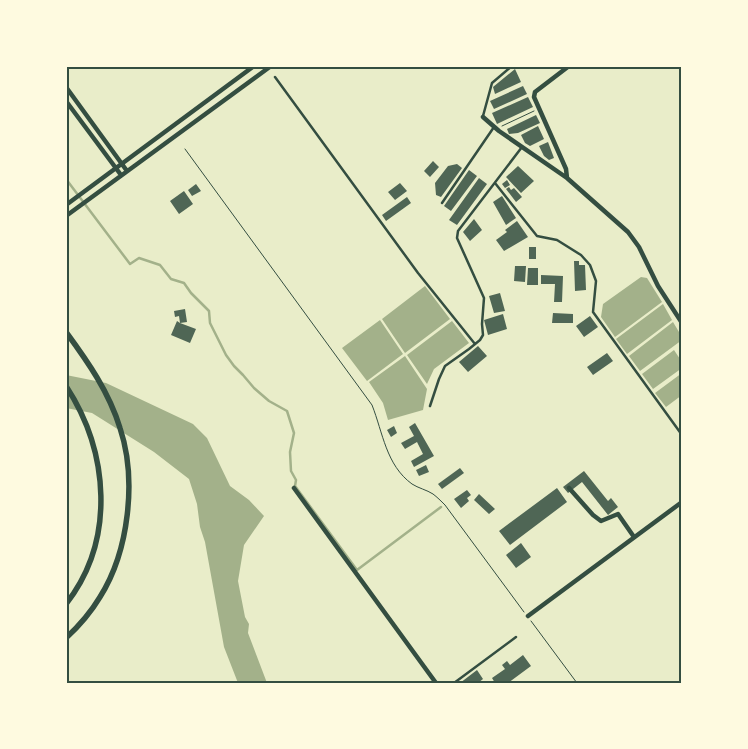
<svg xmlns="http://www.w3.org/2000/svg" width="748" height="749" viewBox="0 0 748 749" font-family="Mulish,sans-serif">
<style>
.water{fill:#a3b18a}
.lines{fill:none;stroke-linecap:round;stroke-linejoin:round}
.stream{stroke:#a3b18a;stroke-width:2.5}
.building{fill:#4f6655}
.path{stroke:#344e41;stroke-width:1}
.service{stroke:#344e41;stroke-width:2.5}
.minor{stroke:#344e41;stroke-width:4.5}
.tertiary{stroke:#344e41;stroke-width:5.5}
.neatline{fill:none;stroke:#344e41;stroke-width:2}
</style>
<rect width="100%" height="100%" fill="#e9edc9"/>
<path class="water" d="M641,277L647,278L662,302L615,337L601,317L603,304Z
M425,286L450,319L405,353L382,319Z
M663,304L672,320L627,354L616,339Z
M380,320L403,354L367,381L342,348Z
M452,321L469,343L434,369L427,384L407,355Z
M673,322L682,337V340L640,371L629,356Z
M674,350L682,362V368L653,389L642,374Z
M405,356L427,389L423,410L388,420L383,403L369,382Z
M682,373V395L666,407L655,393Z
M66,375L106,383L193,424L207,438L230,486L249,500L264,516L244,545L238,581L245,617L249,624L248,633L267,683H238L224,647L205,542L200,527L197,504L189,479L154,452L92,413L66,408Z"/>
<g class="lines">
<path class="stream" d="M66,179L130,264L139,258L160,265L171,279L184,283L191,293L209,311L210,323L226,355L234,366L243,375L254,388L269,401L287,411L294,433L290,452L291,471L296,480L295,486L357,570L441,507"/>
</g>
<path class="building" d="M515,69L521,82L495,94L493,87Z
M523,86L527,94L494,109L490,101Z
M528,97L533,107L497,124L492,113Z
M536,115L540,123L518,133L509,134L507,129Z
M538,126L544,139L530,146L525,143L521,135Z
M548,142L554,158L549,160L544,156L539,146Z
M433,161L439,167L430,177L424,171Z
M457,164L462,168L441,197L436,195L435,183L448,166Z
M518,166L534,181L521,193L506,177Z
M469,170L477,176L451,211L444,206Z
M479,178L487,184L457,225L449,220Z
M507,180L510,185L505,188L502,184Z
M400,183L407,191L395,200L388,192Z
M196,184L201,191L192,196L188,190Z
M509,187L511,190L514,188L522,197L516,202L506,189Z
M184,191L193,204L179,214L170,201Z
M502,196L516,218L506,225L493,202Z
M407,197L411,203L386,221L382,215Z
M474,219L482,230L470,241L463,232Z
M517,221L528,237L504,251L496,240L507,232L505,230Z
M529,247H536V259H529Z
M574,261H579V265H585L586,290L575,291Z
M515,266H526L525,282L514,281Z
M528,268H538V285H527Z
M541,275L563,276L562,302H554L555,284H541Z
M500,293L505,311L494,313L489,296Z
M185,309L187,322L180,323L196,329L190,343L171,335L177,321L180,323L179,316L175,317L174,311Z
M553,313L573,314V323H552Z
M503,314L507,329L488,335L484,320Z
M590,316L598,327L584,337L576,326Z
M478,346L487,356L468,372L459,362Z
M607,353L613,361L593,375L587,367Z
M415,423L434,456L414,467L411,461L423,454L417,442L405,449L401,443L414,436L409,427Z
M394,426L397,433L391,437L387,430Z
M426,465L429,472L419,476L416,470Z
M460,468L464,473L442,489L438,484Z
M584,471L608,501L611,498L618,507L608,515L582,482L568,493L563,487Z
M557,488L567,502L510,545L499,531Z
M467,490L471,495L467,498L469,501L461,508L454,499Z
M479,494L495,509L489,514L474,500Z
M521,543L531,557L516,568L506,555Z
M523,655L531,666L508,683H495L492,678L505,669L502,665L507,661L510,665Z
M477,670L483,679L478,683H460Z"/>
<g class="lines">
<path class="path" d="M502,126L534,111
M185,149L372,405C383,433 386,465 412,484C418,488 427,490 433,494C437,497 441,501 445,505L524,612
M531,621L577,683"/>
<path class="service" d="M275,77L418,273L475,344
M483,116L492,83L512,66
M495,183L537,236L557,240L581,255L590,265L596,281L593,312L682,435
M442,203L494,127
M430,406L439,379L445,366L469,349L480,340L483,335L482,324L484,298L457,238L458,231L522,147
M454,683L516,637"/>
<path class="minor" d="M66,87L127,171
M66,101L121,175
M483,117L499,131L567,178L628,232L639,247L658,286L682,323
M567,178L566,169L534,97L535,92L569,66
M66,205L254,66
M66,216L271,66
M294,488L436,683
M569,488L593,515L601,521L618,514L634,537
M528,616L682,502"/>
<path class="tertiary" d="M66,332C88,362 109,392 120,428C137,479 129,551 100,597C91,612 79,626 66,638
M66,386C109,452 116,540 66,604"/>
</g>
<rect width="748" height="749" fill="none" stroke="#fefae0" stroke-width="135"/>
<rect x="68" y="68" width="612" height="614" class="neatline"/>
</svg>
